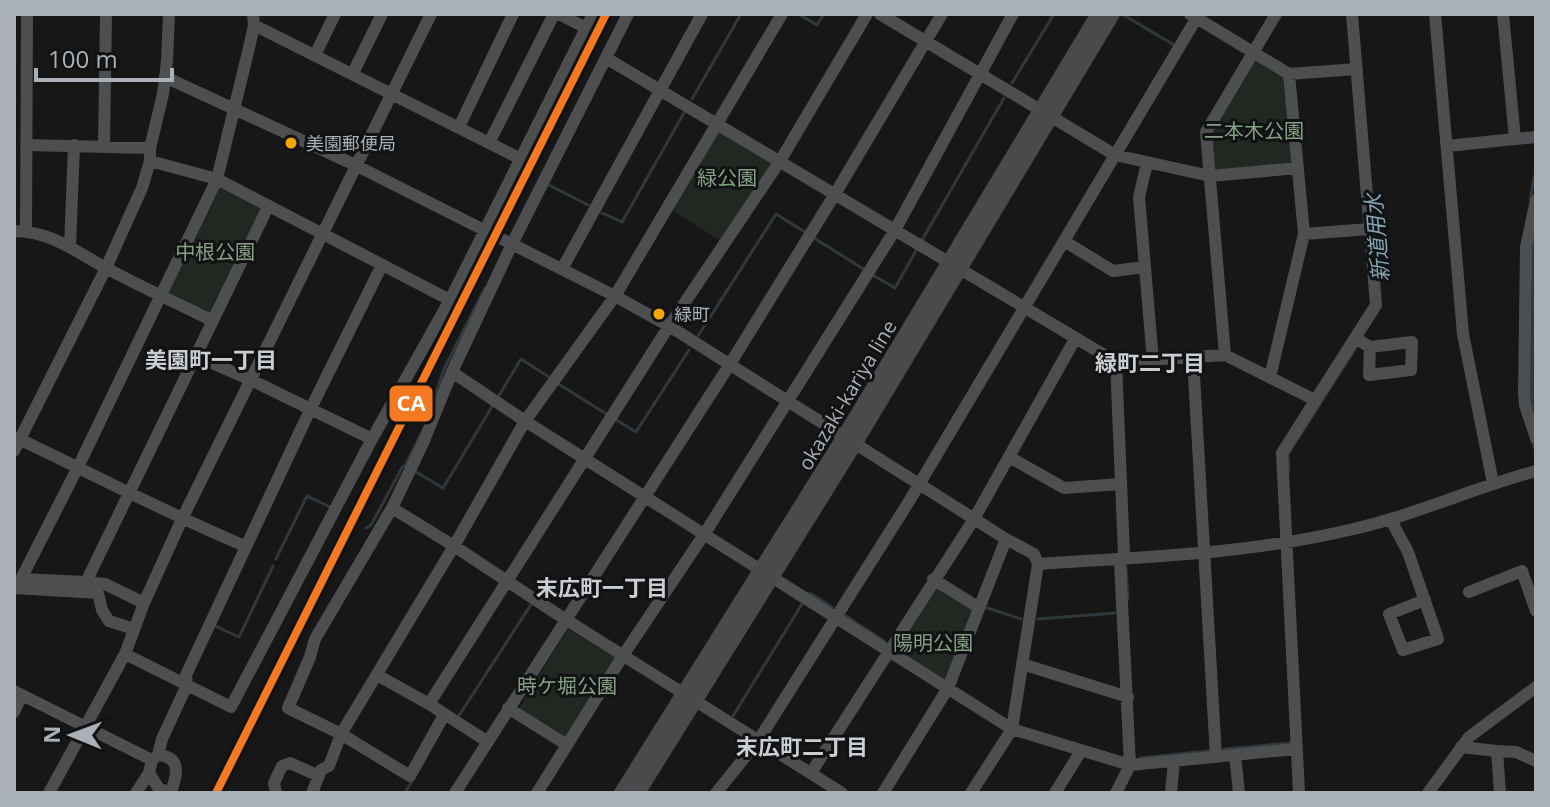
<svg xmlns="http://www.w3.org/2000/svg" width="1550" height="807" viewBox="0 0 1550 807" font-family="'Open Sans','Noto Sans JP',sans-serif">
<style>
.green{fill:#212721}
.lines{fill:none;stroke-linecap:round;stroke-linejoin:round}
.stream{stroke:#2f383c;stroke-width:3}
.canal{stroke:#2f383c;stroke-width:10}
.minor{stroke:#4c4e50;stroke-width:12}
.major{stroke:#494a4c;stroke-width:16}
.rail-1-casing{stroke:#111213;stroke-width:14}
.rail-1{stroke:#f47921;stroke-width:8}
.bus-dot{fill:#f7a600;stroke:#111213;stroke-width:3}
.labels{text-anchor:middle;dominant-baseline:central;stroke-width:6;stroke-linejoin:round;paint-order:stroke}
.bus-label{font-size:18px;fill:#aab0b7;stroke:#111213;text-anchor:start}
.park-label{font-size:20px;fill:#86a083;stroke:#111213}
.street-label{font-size:20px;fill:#aab0b7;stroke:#111213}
.water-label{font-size:22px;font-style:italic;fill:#84a2ae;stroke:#111213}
.neighbourhood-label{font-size:22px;font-weight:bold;fill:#caced3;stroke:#111213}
.line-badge{stroke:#111213;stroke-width:3}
.badge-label{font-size:22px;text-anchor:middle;font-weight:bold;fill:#fff}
</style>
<rect width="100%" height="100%" fill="#171717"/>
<path class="green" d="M1257,60L1283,75L1292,161L1290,164L1216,171L1213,168L1210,133L1252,62Z
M722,131L771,161V166L723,238L718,239L674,212L673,207L717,132Z
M222,186L261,207L262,211L213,312L208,314L168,295L217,189Z
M937,586L973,609L947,681L897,650Z
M568,629L617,659L568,739L519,712L520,707Z"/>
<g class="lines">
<path class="stream" d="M798,14L817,25L824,14
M1122,14L1174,45
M1012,83L1054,14
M692,99L741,14
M547,184L588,205
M1530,200L1536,169
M602,213L622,222L684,113
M814,238L865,270
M922,240L1004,98
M871,274L895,288L917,249
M698,336L776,214L805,232
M557,383L608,415
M498,397L521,359L549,377
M432,405L444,369L485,288
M615,419L636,432L689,350
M1532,440L1536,453
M405,466L421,434
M413,470L443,488L493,405
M1289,470L1288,454L1357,346
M366,528L371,525L403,466H406
M276,559L307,496L330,507
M1126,567L1128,599
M810,593L832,607
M984,607L1021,619
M846,616L884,641
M1038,619L1115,613
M213,625L239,637L273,566
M733,716L802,604
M458,717L532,603
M1224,749L1291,743
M1140,758L1208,751
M405,793L412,781"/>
<path class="canal" d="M1536,236L1533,396L1536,405"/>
<path class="minor" d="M253,14L254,25L249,48L217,179L78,467L21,579L86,582L268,207
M559,14L586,28
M880,14L1115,155L1210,176L1298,168
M1190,14L1289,74L1357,69
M1435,14L1463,334L1493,483
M254,25L521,159
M315,55L335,14
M606,58L1116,362L1225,355L1315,400
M353,73L382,14
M165,77L355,165L615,296L669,326L1006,539L1034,554L1038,564L1012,729L971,793
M459,127L513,14
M1515,139L1536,137
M489,143L554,14
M26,145L150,148
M104,145L106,14
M1447,146L1515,139L1503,14
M150,161L217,179L450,300L593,14
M1147,163L1139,197L1153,361
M1536,200L1526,247L1524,393L1525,405L1536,438
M14,231C50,231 75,251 106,268C141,287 177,303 213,321
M26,231L27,14
M1304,234L1370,229
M1064,241L1113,271L1145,267
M70,247L74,145
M562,269L702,14
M1355,338L1370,347L1369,375L1411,370L1412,342L1370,347
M1225,355L1206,132L1276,14
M196,356L251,380L372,439
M1193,358L1216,757
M1116,362L1124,554L1120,562L1130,765L1116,793
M452,372L525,421L1012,729L1130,765L1296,749
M1270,377L1304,234L1289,74
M19,439C95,475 168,514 245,546
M14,451L106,268L142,188L150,161V148L163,94L167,61L169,14
M1009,457L1064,488L1121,484
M392,508L454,546L525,421L615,296L782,14
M1391,520L1408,552L1438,639L1403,650L1389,614L1425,600
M1038,564C1142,557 1248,554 1349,530C1413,516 1473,488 1536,471
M933,579L978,607
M86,582L105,584L144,603
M14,588L98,593L102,610L109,621L134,629
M1469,592L1522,571L1536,611
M125,654L231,707L372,439L450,300
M1022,664L1128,697
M377,675L429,704L488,742
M14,691L152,760
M429,704L669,326L780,161L867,14
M508,708L567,745
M14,712L22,695
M444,715L410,776L341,734L288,708L310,657L315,639L392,508L423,443L452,372L512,244L628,14
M1461,747L1497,751L1500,793
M1496,751L1516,752L1536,761
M1235,755L1239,793
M149,773L159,789L166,791L172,789C178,772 180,757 158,755
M811,773L974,519L1075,339
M49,793L125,654L144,603L182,519L431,14
M136,793L149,773L152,760L158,755L162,739L187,685L186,675L310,410L382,265
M276,793L274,783L282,766L290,763L319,776
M312,793L321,770L329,766L341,734L454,546L557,614L842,793
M455,793L730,364L835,194L942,14
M537,793L624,654L705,533L895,230L1013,14
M716,793L758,741L908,503L1199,14
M883,793L948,688L1006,539
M1055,793L1081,751
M1171,793L1174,761
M1299,793L1282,453L1376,305L1352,14
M1428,793L1469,737L1536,687"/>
<path class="major" d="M622,793L844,438L1099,14
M637,793L854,444L1112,14"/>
<g class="rail-1-casing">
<path id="rail-1" d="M216,793L606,14"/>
</g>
<use href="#rail-1" class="rail-1"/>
</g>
<g class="bus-dot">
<circle cx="291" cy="143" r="7"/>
<circle cx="659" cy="314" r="7"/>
</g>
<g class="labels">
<g class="bus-label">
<text x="306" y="143">美園郵便局</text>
<text x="674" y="314">緑町</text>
</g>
<g class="park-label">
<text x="1254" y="130">二本木公園</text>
<text x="727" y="177">緑公園</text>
<text x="215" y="251">中根公園</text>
<text x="933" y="642">陽明公園</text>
<text x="567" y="685">時ケ堀公園</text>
</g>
<g class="street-label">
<text transform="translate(847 395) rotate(-59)">okazaki-kariya line</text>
</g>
<g class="water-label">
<text transform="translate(1376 238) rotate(-95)">新道用水</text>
</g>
<g class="neighbourhood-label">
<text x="211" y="359">美園町一丁目</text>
<text x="1150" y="362">緑町二丁目</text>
<text x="602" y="587">末広町一丁目</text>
<text x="802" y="746">末広町二丁目</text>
</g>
</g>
<rect class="line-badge" x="388" y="384" width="46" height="39" rx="8" fill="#f47921"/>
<g class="badge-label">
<text x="411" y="411">CA</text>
</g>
<rect width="1550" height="807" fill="none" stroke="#aab0b7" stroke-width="32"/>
<g transform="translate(72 735) rotate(271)" stroke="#111213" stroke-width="6" paint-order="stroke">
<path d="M0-6L14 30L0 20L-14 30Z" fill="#aab0b7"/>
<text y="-12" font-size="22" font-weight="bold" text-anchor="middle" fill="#aab0b7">N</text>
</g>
<path d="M36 68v12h136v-12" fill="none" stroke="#aab0b7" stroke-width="4"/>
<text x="48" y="68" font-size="24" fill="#aab0b7" stroke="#111213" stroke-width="6" paint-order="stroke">100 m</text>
</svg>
